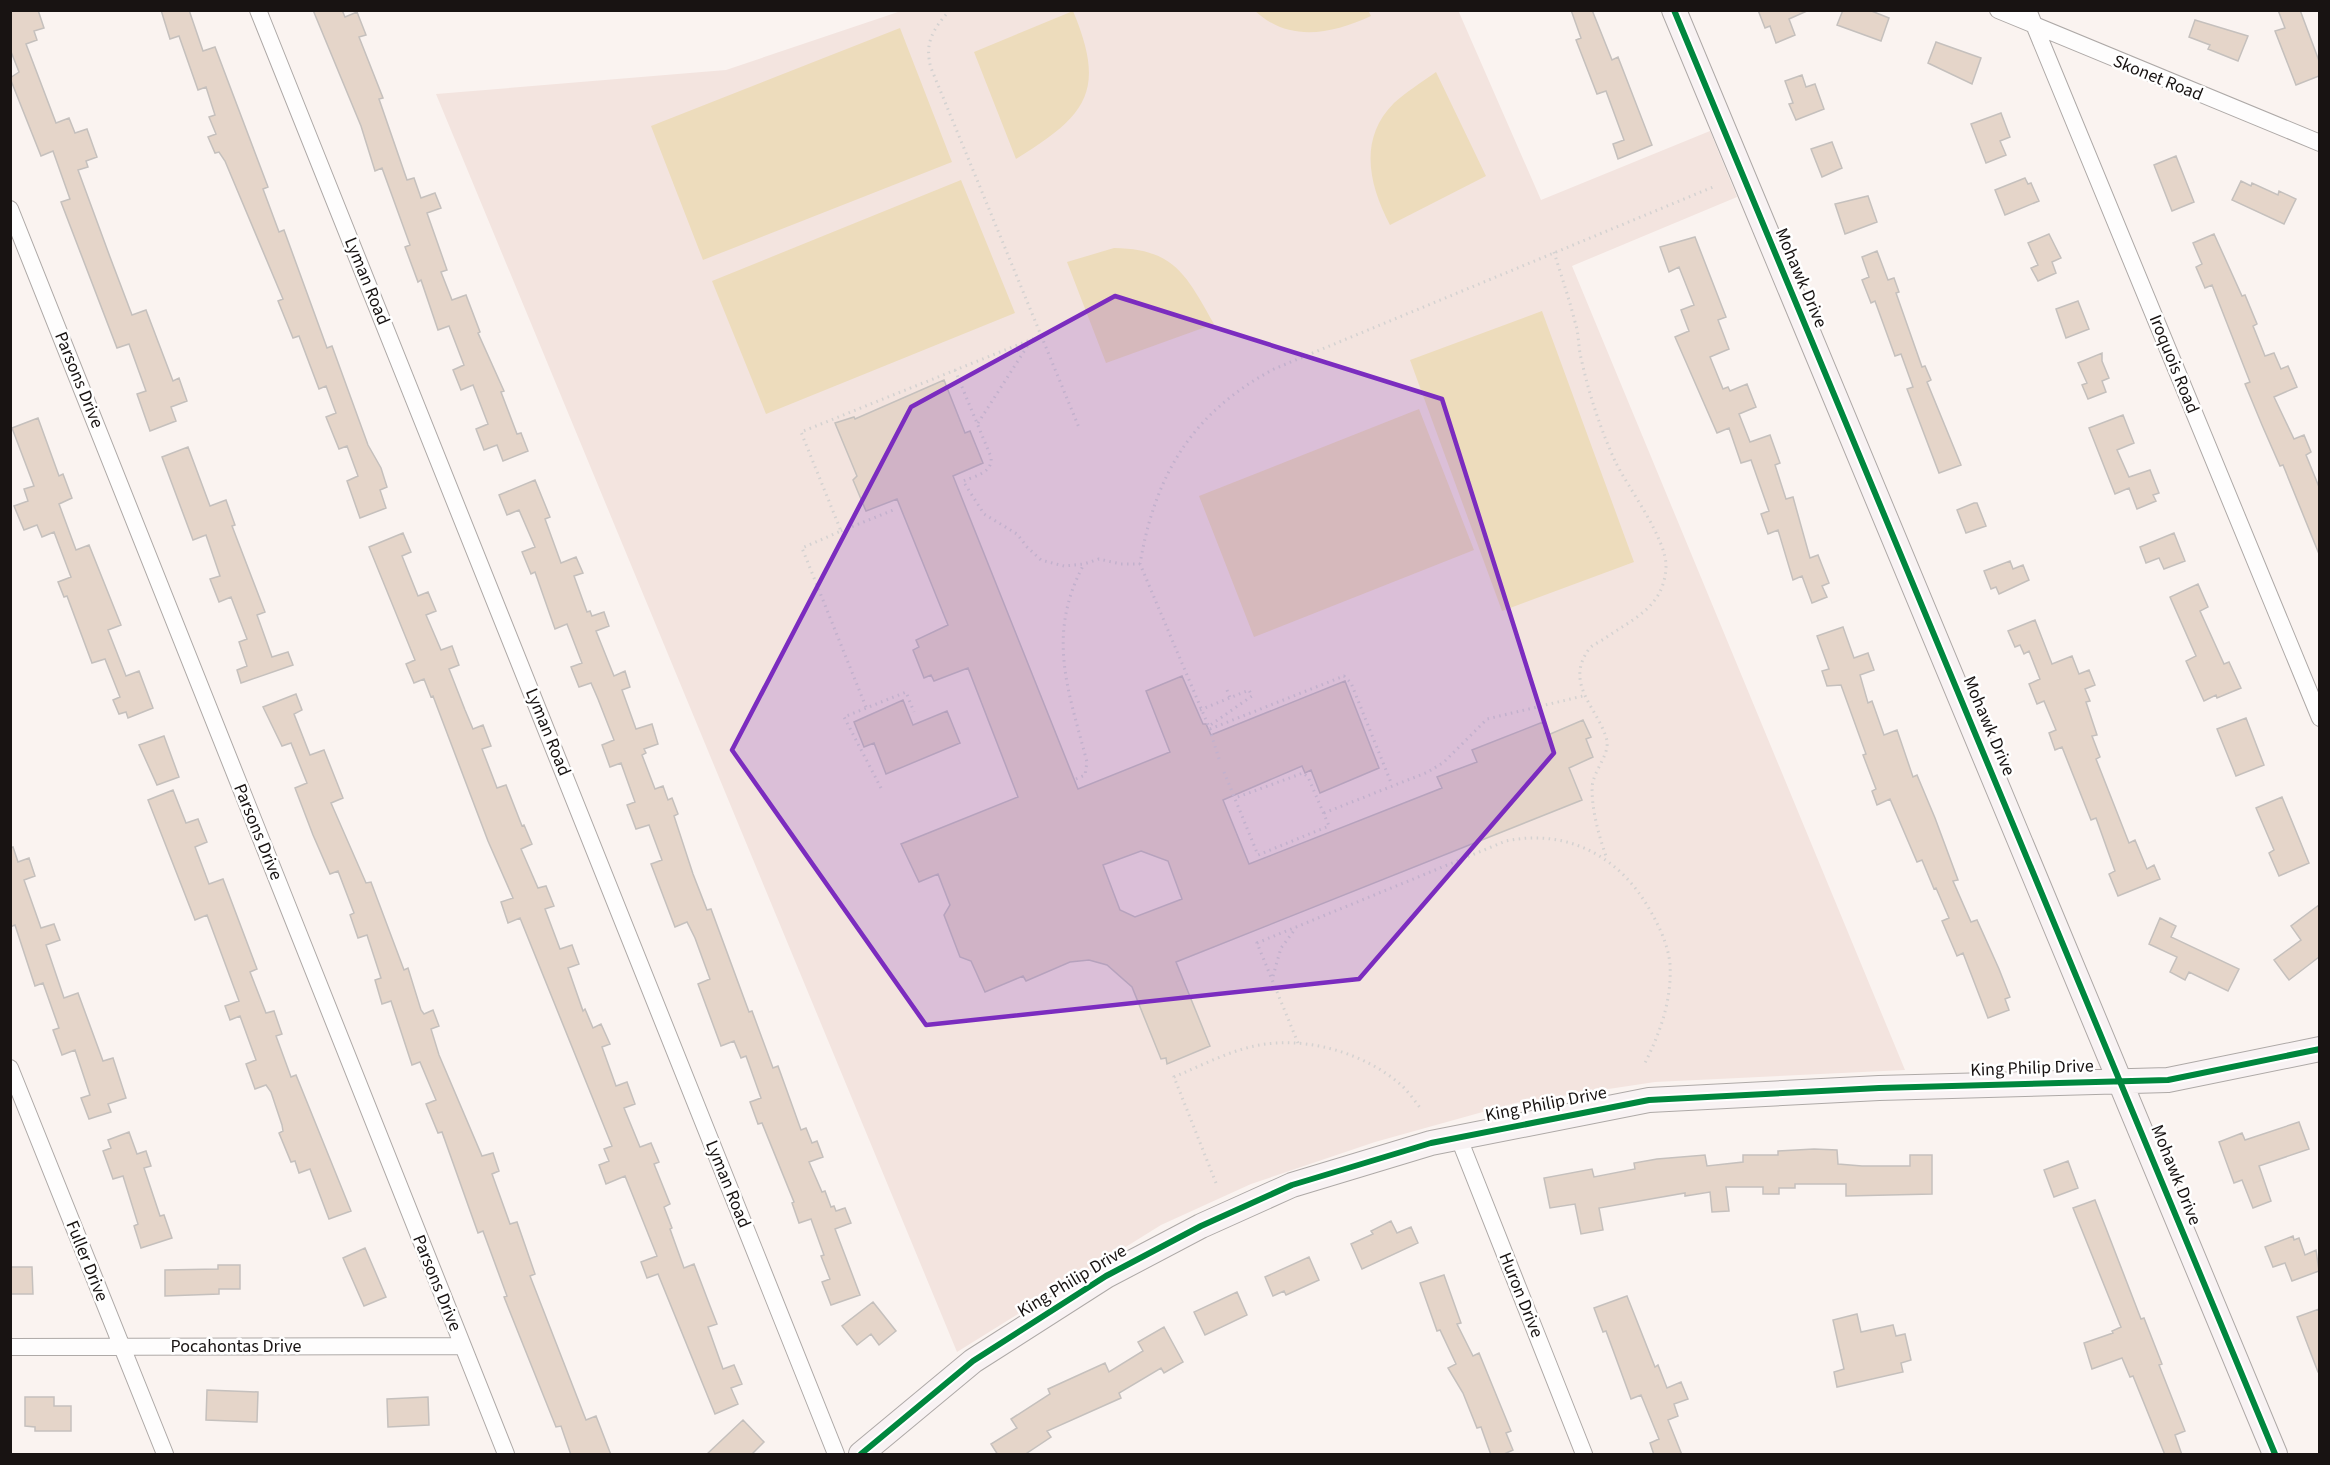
<svg xmlns="http://www.w3.org/2000/svg" width="2330" height="1465" viewBox="0 0 2330 1465" font-family="'Source Sans 3',sans-serif">
<style>
.built{fill:#f3e4df}
.green{fill:#eddcbc}
.building{fill:#e5d5c9;stroke:#c5c0bd;stroke-width:1.5;fill-rule:evenodd}
.lines{fill:none;stroke-linecap:round;stroke-linejoin:round}
.street-casing{stroke:#aea9a7;stroke-width:18}
.secondary-casing{stroke:#aea9a7;stroke-width:26}
.path{stroke:#d4d2d1;stroke-width:3;stroke-dasharray:1.5 4.5;stroke-linecap:butt}
.street{stroke:#fefdfd;stroke-width:16}
.secondary{stroke:#f8f2f3;stroke-width:24}
.cycleway-casing{stroke:#fff;stroke-width:10}
.cycleway{stroke:#00873e;stroke-width:6}
.marked{fill:#7b2cbf;fill-opacity:0.2;stroke:#7b2cbf;stroke-width:4.5;stroke-linejoin:round}
.labels{text-anchor:middle;dominant-baseline:central;stroke-width:5;stroke-linejoin:round;paint-order:stroke}
.street-label{font-size:18px;fill:#181312;stroke:#fff}
</style>
<rect width="100%" height="100%" fill="#faf3f0"/>
<path class="built" d="M1458,10L1541,200L1710,131L1737,197L1572,266L1905,1070L1655,1082L1515,1103L1375,1142L1251,1184L1161,1225L957,1352L436,94L726,70L901,11Z"/>
<path class="green" d="M1368,10L1371,16C1331,34 1290,43 1255,11Z
M1073,11C1107,92 1086,116 1016,159L974,52Z
M900,28L952,162L703,260L651,126Z
M1436,72L1486,176L1390,225C1369,185 1358,139 1394,103C1406,92 1422,82 1436,72Z
M961,180L1015,313L766,414L712,281Z
M1114,248C1175,249 1186,275 1214,324L1106,363L1067,262Z
M1542,311L1634,562L1502,611L1410,360Z
M1419,409L1474,550L1254,637L1199,496Z"/>
<path class="building" d="M10,10H38L44,28L34,31L37,40L26,44L56,123L69,118L75,133L87,129L97,157L86,161L88,167L78,170L110,257L132,315L146,310L173,381L179,378L187,401L171,407L176,421L150,431L137,394L146,391L129,344L117,348L61,202L70,199L53,151L41,156L10,78L19,72L10,49Z
M161,10H189L203,51L215,47L268,187L263,189L279,232L284,230L327,348L332,346L368,445L381,468L387,487L380,490L386,508L360,518L347,481L358,476L347,446L339,449L326,417L336,413L326,386L319,389L299,336L293,338L278,301L283,299L225,161L219,152L215,153L208,137L216,134L209,117L215,115L206,87L198,90L179,36L170,39Z
M313,10H342L345,17L357,12L366,35L359,37L383,98L379,99L407,180L414,178L421,198L435,193L441,208L427,213L447,270L441,272L452,300L466,295L480,332L478,333L504,391L501,392L517,434L521,433L528,451L503,461L497,445L484,450L476,429L488,424L473,385L461,390L453,370L464,365L449,326L438,330L421,280L418,282L405,247L410,245L382,168L375,171L361,126Z
M1571,10H1592L1612,60L1618,57L1652,145L1618,159L1613,144L1624,140L1606,91L1597,94L1576,40L1581,38Z
M1758,10H1807V11L1789,19L1795,35L1776,43L1770,26L1765,28Z
M1843,10H1869L1889,18L1881,41L1837,25Z
M2278,10H2300L2319,61V76L2296,85L2275,31L2285,28Z
M2195,20L2248,36L2238,61L2208,49L2210,45L2189,37Z
M1936,42L1981,58L1972,84L1928,63Z
M1802,75L1806,87L1815,84L1824,109L1796,120L1789,104L1793,103L1785,81Z
M2001,113L2010,137L2000,141L2006,155L1986,163L1971,124Z
M1832,142L1842,168L1822,177L1811,149Z
M2176,156L2194,202L2172,211L2154,165Z
M2025,178L2028,184L2031,183L2039,201L2005,215L1995,190Z
M2241,181L2251,186L2252,183L2278,195L2279,191L2296,199L2284,224L2232,200Z
M1868,196L1877,222L1845,234L1835,204Z
M2049,234L2061,258L2052,262L2056,273L2038,281L2031,268L2038,265L2028,243Z
M2214,234L2242,296L2245,295L2257,324L2253,326L2265,356L2274,353L2281,369L2288,366L2297,387L2274,397L2294,439L2304,435L2311,452L2306,455L2319,487V554L2283,465L2280,466L2262,425L2245,384L2250,382L2212,285L2205,288L2196,267L2202,264L2193,243Z
M1695,237L1726,317L1718,320L1729,349L1710,357L1723,389L1728,387L1730,391L1747,384L1756,407L1739,414L1750,442L1770,435L1780,463L1775,465L1786,499L1793,497L1810,558L1818,555L1829,583L1822,586L1827,597L1812,603L1802,576L1793,580L1778,530L1768,534L1761,514L1769,511L1751,460L1741,463L1729,428L1717,433L1675,337L1689,331L1681,310L1694,305L1679,267L1669,272L1660,247Z
M1877,251L1888,280L1894,278L1899,292L1896,293L1922,367L1925,366L1931,380L1927,382L1961,465L1939,473L1907,389L1913,387L1901,354L1895,356L1875,301L1871,303L1862,280L1869,277L1862,257Z
M2078,301L2089,329L2066,338L2056,309Z
M2102,353V361L2109,378L2102,381L2106,392L2088,399L2082,385L2087,383L2078,363Z
M944,380L965,433L970,431L983,463L953,476L1078,789L1170,752L1146,691L1182,676L1203,724H1206L1211,735L1345,681L1379,768L1320,793L1311,770L1305,773L1302,766L1223,800L1249,864L1442,788L1437,777L1477,762L1472,750L1543,722L1548,735L1583,720L1591,737L1586,739L1593,757L1569,768L1582,800L1176,962L1210,1046L1167,1064L1166,1058L1161,1059L1132,987L1107,965L1089,960L1070,962L1026,981L1023,976L985,992L971,961L960,957L944,915L950,905L938,874L919,882L901,844L1018,797L968,668L934,681L931,675L924,678L913,650L919,647L916,640L948,625L897,499L866,511L853,480L857,476L835,423L854,417L855,419ZM1141,851L1168,861L1182,899L1135,917L1120,910L1103,865Z
M2123,415L2134,443L2117,450L2129,477L2150,470L2159,493L2153,495L2156,501L2137,509L2129,488L2115,494L2089,428Z
M38,418L59,476L63,474L72,498L59,504L76,550L89,545L121,625L108,630L126,676L139,671L153,708L128,718L126,712L119,714L113,700L120,697L105,659L92,663L67,596L64,597L58,582L71,577L54,532L42,537L37,525L24,530L14,506L28,501L24,489L34,486L12,428Z
M188,447L210,506L226,500L235,525L232,526L265,612L257,615L272,657L288,652L293,665L241,683L237,670L247,666L239,642L247,639L231,597L219,602L210,579L220,576L206,535L193,540L162,457Z
M535,480L550,517L545,519L561,563L576,557L583,573L574,576L587,612L590,611L592,616L604,612L609,626L596,631L614,676L625,671L630,687L622,690L636,729L652,724L658,744L644,749L646,753L642,755L655,789L663,786L668,800L672,798L678,814L674,816L693,874L707,910L711,909L749,1012L752,1011L773,1068L778,1066L801,1130L806,1128L812,1143L817,1141L823,1157L809,1162L822,1192L825,1191L831,1207L834,1206L836,1211L845,1208L851,1223L835,1229L860,1295L831,1305L822,1282L830,1279L821,1256L824,1255L811,1219L799,1223L792,1203L794,1202L762,1123L758,1124L750,1102L761,1098L746,1056L741,1058L734,1041L721,1046L698,984L710,979L695,938L687,922L675,927L651,864L662,860L649,825L636,829L627,805L635,802L621,763L610,767L602,745L614,740L598,699L591,683L579,687L571,667L582,663L567,624L555,629L535,572L531,574L522,552L535,547L519,510L507,515L499,495Z
M1974,503H1977L1986,526L1966,533L1957,510Z
M403,533L411,552L402,556L418,596L428,592L436,611L426,615L441,650L452,646L459,665L449,669L465,710L473,729L483,725L491,746L482,749L497,788L506,785L522,826L524,825L532,844L521,849L538,888L546,886L554,906L545,909L560,949L572,945L579,964L568,968L583,1011L585,1009L593,1028L601,1024L610,1044L602,1047L616,1086L627,1082L635,1104L624,1108L640,1147L651,1143L659,1162L654,1164L670,1204L664,1207L672,1228L670,1229L684,1268L694,1264L710,1306L717,1324L708,1327L723,1369L734,1365L742,1384L731,1388L738,1404L715,1414L658,1274L647,1278L641,1262L657,1256L625,1176L606,1184L599,1165L609,1161L604,1149L612,1146L520,918L508,923L501,902L513,898L488,841L433,696L431,697L424,679L414,683L406,664L415,660L369,547Z
M2174,533L2185,561L2164,569L2159,558L2146,563L2140,547Z
M2010,561L2013,569L2023,565L2029,580L1999,594L1996,587L1991,589L1984,571Z
M2198,584L2208,607L2200,611L2224,664L2229,662L2241,688L2217,698L2216,695L2204,701L2186,661L2196,656L2170,597Z
M2035,620L2052,664L2072,656L2079,674L2089,670L2095,685L2085,689L2090,701L2086,702L2097,735L2092,736L2100,757L2096,759L2129,843L2135,840L2147,869L2154,865L2160,879L2118,896L2109,874L2115,871L2096,818L2091,820L2062,747L2055,750L2049,733L2056,730L2044,701L2037,704L2029,684L2040,679L2029,651L2024,654L2020,645L2015,647L2008,631Z
M1843,627L1854,658L1868,653L1874,670L1860,675L1868,703L1872,701L1884,735L1897,730L1913,777L1917,775L1935,818L1958,880L1953,881L1971,922L1977,920L1999,969L2010,997L2005,999L2009,1010L1988,1018L1963,953L1957,956L1942,921L1949,918L1936,888L1934,889L1922,860L1917,862L1890,799L1877,805L1872,791L1876,789L1863,755L1866,754L1841,685L1827,686L1822,671L1829,669L1817,636Z
M296,694L302,710L294,714L310,755L324,750L343,798L331,803L366,883L371,882L404,970L408,968L421,1010L424,1014L433,1010L439,1026L431,1029L439,1055L482,1156L493,1153L499,1171L492,1174L510,1224L517,1222L535,1274L530,1276L586,1420L596,1416L611,1455H571L561,1426L556,1427L504,1297L507,1296L483,1231L478,1233L442,1132L438,1133L426,1104L436,1100L420,1062L412,1065L391,1001L382,1004L375,980L381,978L367,935L358,938L350,915L354,913L338,871L330,874L313,835L295,788L307,783L291,743L282,746L263,707Z
M903,700L913,725L947,711L960,743L886,774L874,743L864,747L854,722Z
M2246,718L2264,765L2236,776L2217,729Z
M164,736L179,777L157,785L139,745Z
M173,790L186,823L198,819L207,842L195,847L209,884L223,879L257,969L250,972L266,1013L274,1011L282,1034L276,1036L291,1077L296,1075L351,1211L329,1219L310,1169L299,1173L295,1161L291,1162L279,1133L283,1131L282,1125L271,1092L266,1085L255,1089L246,1064L256,1060L240,1016L230,1020L225,1006L239,1001L207,915L195,920L148,800Z
M2282,797L2309,863L2279,876L2269,853L2274,850L2256,808Z
M13,847L18,862L29,858L35,876L24,880L41,928L54,924L60,940L46,945L64,998L78,993L103,1061L113,1058L126,1098L108,1104L111,1112L89,1119L81,1098L90,1095L75,1050L62,1055L53,1030L59,1028L43,983L35,986L15,925L10,927V848Z
M2319,905V957L2289,980L2274,960L2301,940L2291,926Z
M2160,918L2176,926L2171,937L2239,969L2228,991L2189,972L2185,980L2170,972L2177,957L2149,944Z
M2299,1122L2309,1149L2259,1166L2271,1201L2253,1208L2242,1180L2234,1183L2219,1142L2242,1133L2245,1140Z
M129,1132L137,1154L146,1151L151,1166L144,1168L160,1216L164,1215L172,1238L141,1248L134,1226L138,1224L123,1176L113,1179L103,1151L111,1148L108,1140Z
M1814,1149L1837,1150L1838,1164L1862,1166H1910V1155H1932V1194L1846,1196V1184H1795V1188H1779V1194H1763V1187H1726L1729,1211L1712,1212L1710,1192L1685,1196V1193L1599,1208L1603,1230L1581,1234L1575,1204L1550,1208L1544,1178L1592,1169L1594,1177L1635,1169L1634,1163L1657,1159L1705,1155L1707,1166L1743,1162V1155H1778V1151Z
M2068,1161L2078,1188L2054,1197L2044,1170Z
M2095,1200L2141,1319L2144,1318L2162,1364L2159,1365L2185,1431L2175,1435L2182,1455H2165L2133,1376L2130,1377L2122,1358L2092,1369L2084,1343L2113,1333L2112,1331L2121,1327L2073,1208Z
M1391,1221L1397,1233L1411,1227L1418,1243L1362,1269L1351,1244L1373,1234L1371,1231Z
M2293,1236L2294,1240L2299,1238L2305,1255L2316,1250L2319,1271L2292,1281L2285,1263L2273,1267L2265,1247Z
M365,1248L386,1297L364,1306L343,1258Z
M1309,1257L1319,1280L1286,1295L1284,1291L1273,1296L1265,1277Z
M218,1265H240V1289H219V1294L165,1296V1270L218,1269Z
M10,1267H32L33,1294H10Z
M1444,1275L1461,1323L1457,1324L1473,1356L1479,1353L1511,1431L1506,1433L1513,1450L1502,1455H1491L1481,1427L1477,1428L1463,1393L1448,1368L1456,1364L1440,1330L1437,1331L1420,1283Z
M1237,1292L1247,1315L1205,1335L1194,1312Z
M1627,1296L1655,1367L1658,1365L1667,1388L1681,1382L1688,1399L1674,1404L1678,1416L1668,1420L1682,1455H1654L1650,1443L1659,1439L1641,1395L1631,1399L1606,1331L1603,1332L1594,1308Z
M873,1302L896,1331L879,1345L871,1334L857,1345L842,1326Z
M2319,1309V1372H2318L2297,1317Z
M1857,1314L1861,1332L1893,1325L1896,1336L1905,1334L1911,1360L1901,1363L1903,1372L1837,1387L1834,1372L1844,1369L1833,1320Z
M1164,1327L1183,1362L1164,1373L1161,1368L1119,1393L1121,1398L1047,1431L1051,1437L1024,1455H998L991,1444L1017,1428L1011,1419L1050,1394L1048,1389L1105,1363L1109,1372L1143,1351L1138,1342Z
M207,1390L258,1392L257,1422L206,1420Z
M25,1397H54V1406H71V1431H35V1427L25,1426Z
M428,1397L429,1425L388,1427L387,1399Z
M743,1420L764,1442L751,1455H706Z"/>
<g class="lines">
<g class="street-casing">
<path id="street" d="M258,10L836,1454
M1998,10L2320,143
M2028,10L2320,718
M10,209L506,1454
M10,1068L165,1454
M1458,1136L1584,1454
M10,1347L462,1346"/>
</g>
<g class="secondary-casing">
<path id="secondary" d="M1674,10L2275,1454
M861,1454L973,1361L1106,1276L1201,1226L1292,1185L1431,1143L1649,1100L1879,1088L2168,1080L2320,1049"/>
</g>
<path class="path" d="M950,10C933,29 924,43 931,68L1080,430
M1554,252C1561,275 1569,298 1575,322C1579,333 1578,346 1581,358C1589,394 1600,428 1615,461C1628,488 1667,539 1666,567C1664,608 1632,619 1604,639C1599,642 1592,645 1589,649C1564,683 1597,708 1606,737C1612,754 1593,769 1592,788C1592,812 1599,836 1607,859
M955,370L991,457C993,473 975,476 963,481L984,514L1017,534L1027,547L1041,560L1064,566L1084,564L1099,559L1121,564H1140
M978,423L1032,339
M841,531L896,509
M1227,690L1230,698
M866,707L802,548L841,531L801,432L1040,336
M1200,710L1249,690L1252,696L1209,726
M1210,729L1344,676L1351,683L1392,785
M1219,759L1209,727L1140,564C1155,474 1193,412 1274,369L1713,187
M1224,772L1258,855L1329,826L1308,777L1303,773L1235,798
M1076,779L1085,775L1087,762C1068,689 1046,635 1084,564
M881,788L844,717L906,692L914,712
M1324,813L1428,772L1444,762L1487,719L1583,696
M1273,976L1281,948L1296,928
M1298,1043L1257,943L1506,841C1568,828 1621,857 1651,912C1660,928 1668,945 1670,964C1672,1001 1660,1033 1644,1065
M1216,1183L1174,1077C1203,1065 1234,1048 1266,1044C1312,1038 1365,1054 1400,1084C1408,1091 1415,1101 1421,1109"/>
<use href="#street" class="street"/>
<use href="#secondary" class="secondary"/>
<g class="cycleway-casing">
<path id="cycleway" d="M1674,10L2275,1454
M861,1454L973,1361L1106,1276L1201,1226L1292,1185L1431,1143L1649,1100L1879,1088L2168,1080L2320,1049"/>
</g>
<use href="#cycleway" class="cycleway"/>
</g>
<path class="marked" d="M1115,296L1442,399L1554,753L1359,979L926,1025L732,750L911,407Z"/>
<g class="labels">
<g class="street-label">
<text transform="translate(2158 78) rotate(22)">Skonet Road</text>
<text transform="translate(1801 278) rotate(67)">Mohawk Drive</text>
<text transform="translate(367 281) rotate(68)">Lyman Road</text>
<text transform="translate(2174 364) rotate(68)">Iroquois Road</text>
<text transform="translate(79 380) rotate(68)">Parsons Drive</text>
<text transform="translate(1989 726) rotate(67)">Mohawk Drive</text>
<text transform="translate(548 732) rotate(68)">Lyman Road</text>
<text transform="translate(258 832) rotate(68)">Parsons Drive</text>
<text transform="translate(2032 1068) rotate(-2)">King Philip Drive</text>
<text transform="translate(1546 1104) rotate(-11)">King Philip Drive</text>
<text transform="translate(2176 1175) rotate(68)">Mohawk Drive</text>
<text transform="translate(728 1184) rotate(68)">Lyman Road</text>
<text transform="translate(87 1261) rotate(68)">Fuller Drive</text>
<text transform="translate(1072 1281) rotate(-31)">King Philip Drive</text>
<text transform="translate(437 1283) rotate(68)">Parsons Drive</text>
<text transform="translate(1521 1295) rotate(68)">Huron Drive</text>
<text x="236" y="1346">Pocahontas Drive</text>
</g>
</g>
<rect width="2330" height="1465" fill="none" stroke="#181312" stroke-width="24"/>
</svg>
